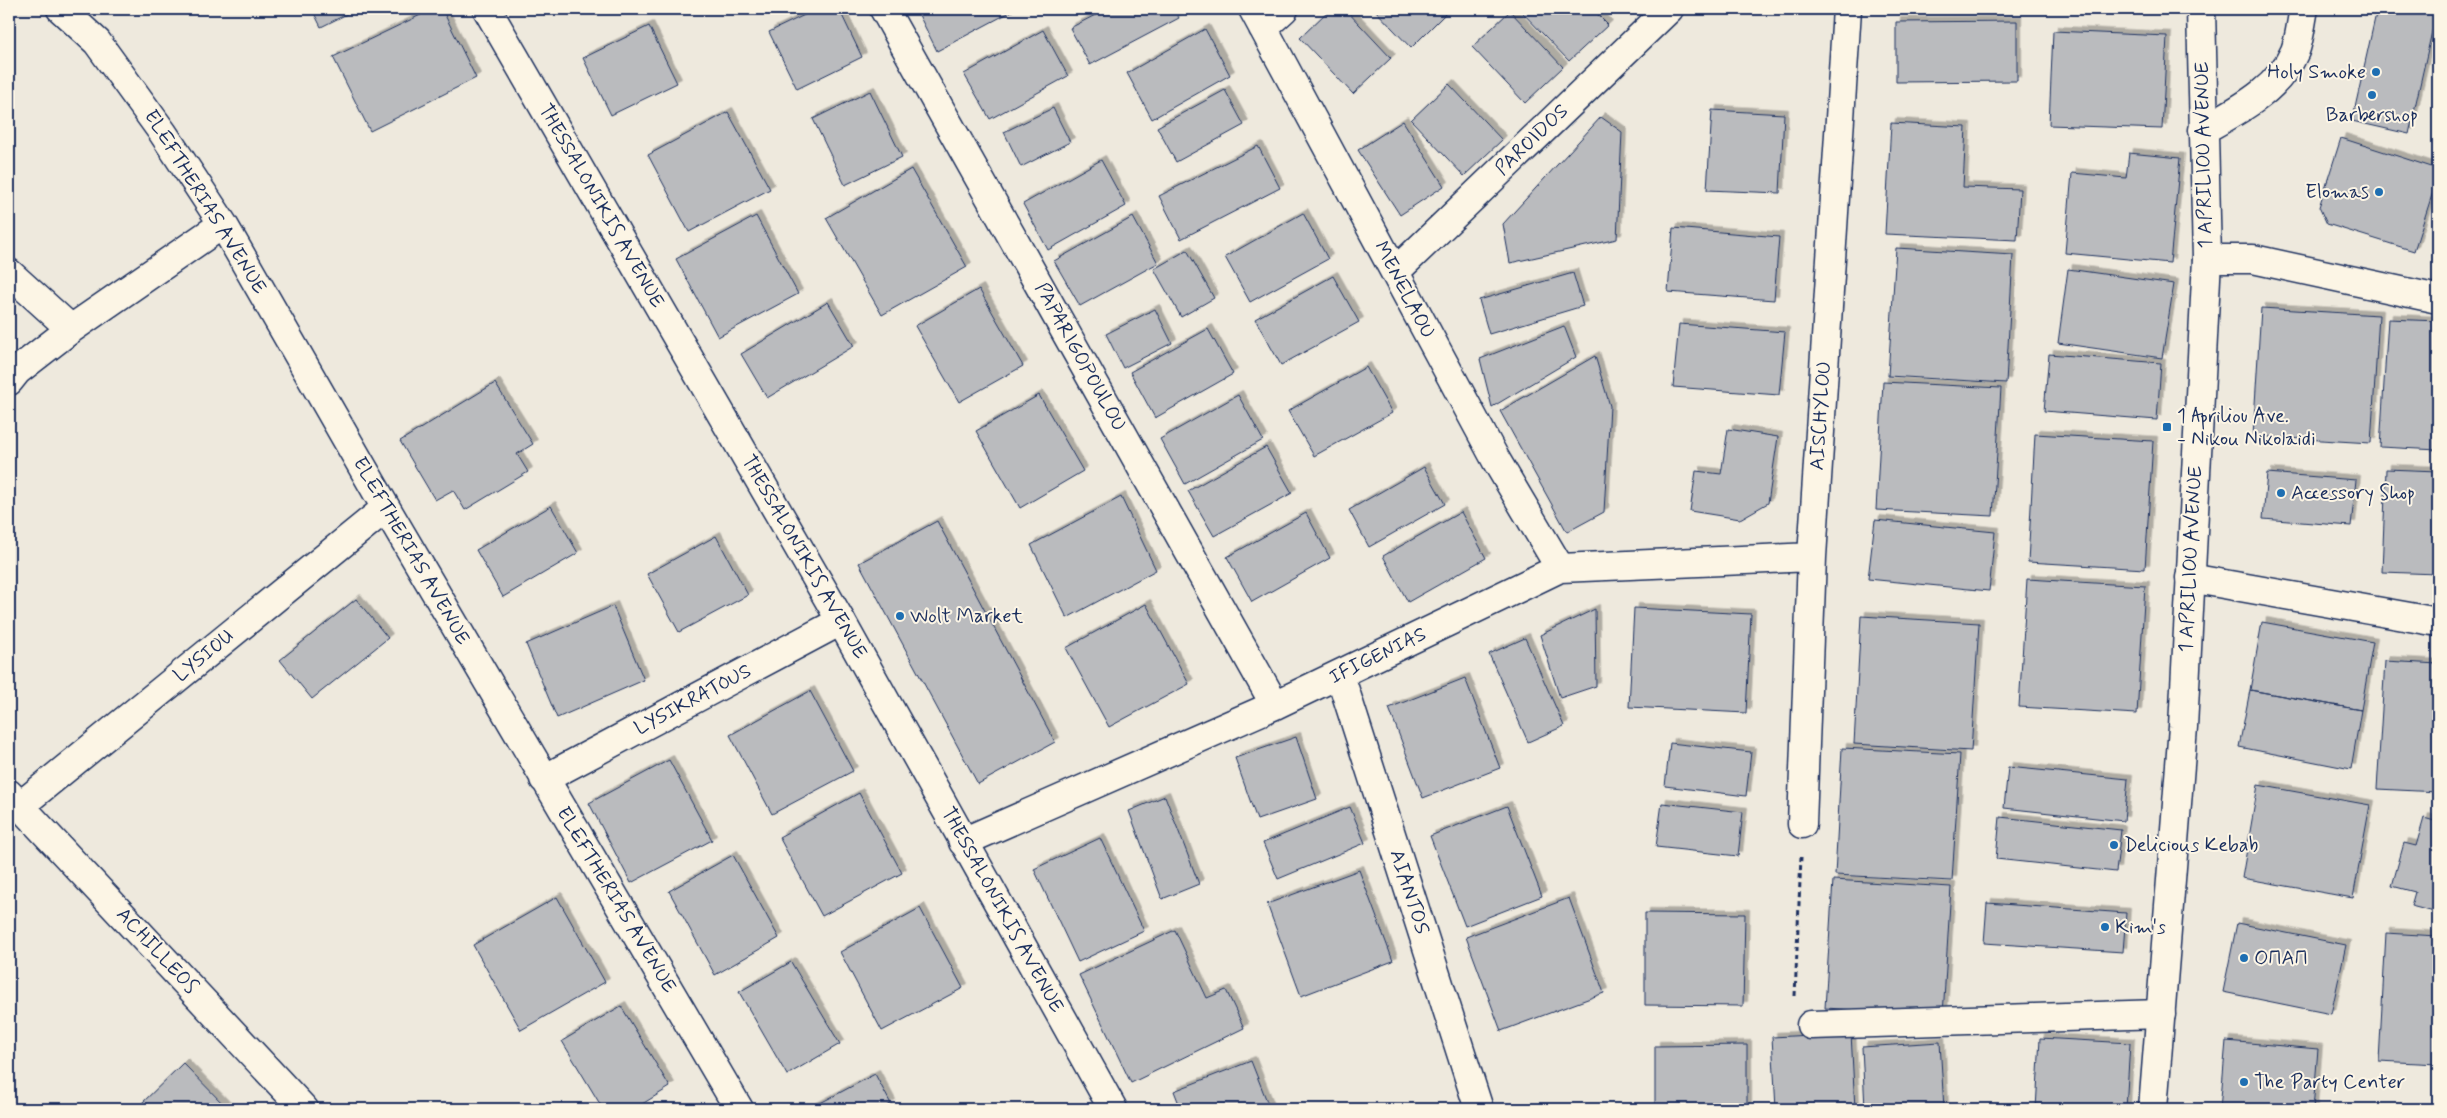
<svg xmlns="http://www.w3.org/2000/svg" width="2447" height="1118" viewBox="0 0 2447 1118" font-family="Mynerve,sans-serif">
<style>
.building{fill:#babbbe;stroke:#1b2f5e;filter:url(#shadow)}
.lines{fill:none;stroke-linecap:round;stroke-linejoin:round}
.street-casing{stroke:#1b2f5e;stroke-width:31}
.secondary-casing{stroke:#1b2f5e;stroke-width:31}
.path{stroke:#1b2f5e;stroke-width:3;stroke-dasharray:5 4;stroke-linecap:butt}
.street{stroke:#fcf5e5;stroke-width:28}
.secondary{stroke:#fcf5e5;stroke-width:28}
.poi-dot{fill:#1f6fb2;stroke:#fcf5e5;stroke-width:2}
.labels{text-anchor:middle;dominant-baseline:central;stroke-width:4;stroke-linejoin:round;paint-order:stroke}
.poi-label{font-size:20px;fill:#1b2f5e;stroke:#fcf5e5;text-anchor:start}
.street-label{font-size:20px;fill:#1b2f5e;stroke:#fcf5e5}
</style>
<defs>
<filter id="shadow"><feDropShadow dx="4.5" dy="-4.5" stdDeviation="0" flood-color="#0004"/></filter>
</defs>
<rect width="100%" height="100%" fill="#eee9dd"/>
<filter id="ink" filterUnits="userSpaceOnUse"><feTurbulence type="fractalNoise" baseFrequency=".02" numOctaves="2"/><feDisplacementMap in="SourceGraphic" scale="10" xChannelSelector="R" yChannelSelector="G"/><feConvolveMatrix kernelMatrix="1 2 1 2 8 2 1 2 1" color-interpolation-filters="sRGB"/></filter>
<g filter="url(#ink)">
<path class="building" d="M312,9H357L321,27Z
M433,9H442L476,78L370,131L333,57Z
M817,9H839L862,57L797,89L769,32Z
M927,9H1016L937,51L918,13Z
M1107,9H1174L1179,18L1090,65L1070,28Z
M1330,9H1345L1391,58L1353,94L1300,38Z
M1374,9H1446L1448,11L1411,48Z
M1519,9H1592L1608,25L1569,61Z
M2080,9H2152V13Z
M2377,9H2437L2409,134L2352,121Z
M1510,11L1563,67L1525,103L1472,47Z
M2017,21V81L1896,82V22Z
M649,26L677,83L611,115L583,58Z
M1205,29L1230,75L1152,119L1127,73Z
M1043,30L1068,76L990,119L964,74Z
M2053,31L2167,36L2162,129L2049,125Z
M1449,84L1502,140L1464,176L1411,120Z
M1225,90L1244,125L1176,162L1157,127Z
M870,91L902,157L845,185L813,119Z
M1053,108L1070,142L1021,167L1004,132Z
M1712,110L1784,114L1780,193L1707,190Z
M728,112L770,189L689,232L648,155Z
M1601,117L1622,132L1617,239L1510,263L1503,224Z
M1403,121L1444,186L1400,215L1358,150Z
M1891,123L1966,127L1963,187L2020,189L2017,240L1885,234Z
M2341,138L2438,169V176L2414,251L2327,224L2319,207Z
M1258,146L1280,188L1181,239L1159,196Z
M2129,153L2180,158L2170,263L2065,253L2072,173L2126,178Z
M1101,160L1126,206L1048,250L1023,204Z
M911,169L967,267L882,315L826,218Z
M1303,213L1328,259L1250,302L1225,257Z
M756,216L798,294L718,337L676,259Z
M1133,217L1158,263L1080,306L1054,261Z
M1673,228L1779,237L1774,300L1668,292Z
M1896,248L2013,255L2006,383L1888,376Z
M1187,250L1214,298L1181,317L1154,269Z
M2068,269L2174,284L2162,358L2058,343Z
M1573,273L1583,306L1489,334L1479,300Z
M1333,276L1359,322L1281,365L1255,319Z
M979,289L1023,366L959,402L915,326Z
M828,302L854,346L767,398L741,354Z
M2261,308L2379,315L2371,443L2253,436Z
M1155,309L1172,343L1123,368L1106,334Z
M2388,319L2438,321V450L2380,447Z
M1679,324L1785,332L1779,395L1673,387Z
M1564,326L1576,357L1492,407L1480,359Z
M1208,329L1233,374L1155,418L1130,372Z
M2049,354L2161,363L2157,420L2044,411Z
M1595,356L1610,406L1604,512L1567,532L1500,411Z
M1366,367L1392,413L1314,456L1288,411Z
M1883,382L2001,388L1993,516L1876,510Z
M495,383L533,444L517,454L528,472L465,510L453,490L435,500L400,441Z
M1039,395L1083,471L1020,508L976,431Z
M1238,395L1263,440L1185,484L1160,439Z
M1728,429L1778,437L1768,503L1740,519L1690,511L1696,471L1721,474Z
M2035,434L2153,441L2145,569L2028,562Z
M1266,447L1292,493L1214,536L1188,491Z
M1424,467L1445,504L1369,547L1349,510Z
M2386,469L2438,471V574L2382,572Z
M2267,473L2356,480L2351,526L2263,519Z
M1121,497L1156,570L1067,618L1031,545Z
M551,506L578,553L503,597L476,550Z
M1461,512L1486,558L1408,602L1383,556Z
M1306,513L1330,558L1252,602L1227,557Z
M1875,520L1995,532L1989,591L1868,579Z
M937,521L1055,742L978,784L859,563Z
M716,536L748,595L679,632L647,574Z
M2027,579L2145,586L2137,714L2019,707Z
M356,599L388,638L312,699L280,660Z
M1146,604L1189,684L1109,727L1066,648Z
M613,606L644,680L557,718L526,644Z
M1634,608L1751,614L1746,713L1629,707Z
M1595,609L1596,686L1560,698L1540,635Z
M1861,616L1979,623L1971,751L1854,744Z
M2262,622L2373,642L2361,710L2250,690Z
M1525,638L1564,726L1528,742L1489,654Z
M2385,661L2438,664V792L2377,789Z
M1465,678L1500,768L1423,798L1389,708Z
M2250,690L2361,710L2351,769L2239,747Z
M810,691L853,771L772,814L730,735Z
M1296,737L1317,799L1257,820L1235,758Z
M1670,743L1751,752L1746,796L1665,786Z
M1842,748L1960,754L1952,881L1835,875Z
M669,760L712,840L631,883L589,803Z
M2008,767L2128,779L2124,821L2004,808Z
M2258,785L2370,805L2353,898L2242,878Z
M859,793L902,873L822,916L779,837Z
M1165,796L1199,884L1162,899L1129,811Z
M1662,803L1743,812L1738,856L1656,847Z
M1507,806L1542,896L1465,926L1430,836Z
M1350,807L1365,843L1278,879L1263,843Z
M2000,817L2121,830L2116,872L1996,859Z
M2424,818L2438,822V913L2411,906L2415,892L2392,886L2404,843L2416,846Z
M1100,838L1144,931L1078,962L1034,869Z
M733,855L779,938L715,975L669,891Z
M1359,870L1393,961L1301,996L1267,904Z
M1833,880L1951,887L1943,1015L1825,1008Z
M557,897L605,982L521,1030L473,945Z
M1569,898L1604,993L1501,1031L1466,937Z
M1987,903L2126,913L2123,952L1984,943Z
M920,908L963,988L882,1031L840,952Z
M1645,913L1745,914L1743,1006L1645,1005Z
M2237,923L2346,945L2331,1014L2223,992Z
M1175,930L1207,998L1226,990L1244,1028L1131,1083L1079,975Z
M2386,933L2438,936V1064L2379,1061Z
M791,962L840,1044L787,1075L739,992Z
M621,1006L670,1087L634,1109H603L562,1041Z
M1851,1033L1855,1109H1776L1772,1037Z
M2040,1038L2130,1043L2126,1109H2036Z
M2226,1041L2318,1049L2313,1109H2220Z
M1940,1042L1944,1109H1865L1862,1047Z
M1747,1045V1109H1655V1046Z
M1251,1061L1270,1109H1181L1174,1091Z
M183,1063L228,1109H136Z
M875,1074L891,1104L881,1109H809Z"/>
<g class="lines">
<g class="street-casing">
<path id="street" d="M61,9L97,42L163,133L223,224L386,508L739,1109
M884,9L1275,705
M1253,9L1496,460L1560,568
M1263,28L1284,9
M2207,259H2253L2438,299
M1395,272L1669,9
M9,273L71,329
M9,381L17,371L71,329L223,224
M2190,578L2438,622
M1340,675L1479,1109
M544,779L841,621
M9,794L304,1109
M21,805L386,508
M1802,824L1812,557L1847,9
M963,842L1275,705L1560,568L1812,557
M1811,1025L2161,1014"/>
</g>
<g class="secondary-casing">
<path id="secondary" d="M487,9L841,621L1113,1109
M2203,130C2238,110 2278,91 2295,51C2300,38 2301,22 2304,9
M2153,1109L2183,727L2207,259L2201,9"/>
</g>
<path class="path" d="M1795,996L1801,857"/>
<use href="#street" class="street"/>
<use href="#secondary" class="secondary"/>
</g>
</g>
<g class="poi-dot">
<circle cx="2376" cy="72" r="5"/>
<circle cx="2372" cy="95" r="5"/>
<circle cx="2379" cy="192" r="5"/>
<rect x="2162" y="422" width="10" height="10" rx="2.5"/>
<circle cx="2281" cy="493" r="5"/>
<circle cx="900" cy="616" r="5"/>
<circle cx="2114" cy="845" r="5"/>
<circle cx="2105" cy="927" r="5"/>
<circle cx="2244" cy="958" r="5"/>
<circle cx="2244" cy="1082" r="5"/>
</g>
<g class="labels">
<g class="poi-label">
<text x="2366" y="72" text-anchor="end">Holy Smoke</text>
<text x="2372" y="115" text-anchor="middle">Barbershop</text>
<text x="2369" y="192" text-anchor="end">Elomas</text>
<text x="2177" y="416">1 Apriliou Ave.<tspan x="2177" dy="23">- Nikou Nikolaidi</tspan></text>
<text x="2291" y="493">Accessory Shop</text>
<text x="910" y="616">Wolt Market</text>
<text x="2124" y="845">Delicious Kebab</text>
<text x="2115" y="927">Kim's</text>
<text x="2254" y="958">ΟΠΑΠ</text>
<text x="2254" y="1082">The Party Center</text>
</g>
<g class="street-label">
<text transform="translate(1532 140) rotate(-44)">PAROIDOS</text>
<text transform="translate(2204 155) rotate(-91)">1 APRILIOU AVENUE</text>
<text transform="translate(205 202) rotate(58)">ELEFTHERIAS AVENUE</text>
<text transform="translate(601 206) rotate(60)">THESSALONIKIS AVENUE</text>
<text transform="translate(1404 290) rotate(62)">MENELAOU</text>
<text transform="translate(1080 357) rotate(61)">PAPARIGOPOULOU</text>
<text transform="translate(1821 416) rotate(-86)">AISCHYLOU</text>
<text transform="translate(411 551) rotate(60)">ELEFTHERIAS AVENUE</text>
<text transform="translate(804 557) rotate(60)">THESSALONIKIS AVENUE</text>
<text transform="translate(2191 559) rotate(-87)">1 APRILIOU AVENUE</text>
<text transform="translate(204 656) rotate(-39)">LYSIOU</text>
<text transform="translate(1378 656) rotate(-26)">IFIGENIAS</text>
<text transform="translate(693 700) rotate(-28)">LYSIKRATOUS</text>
<text transform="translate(1409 892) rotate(72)">AIANTOS</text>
<text transform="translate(616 900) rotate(59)">ELEFTHERIAS AVENUE</text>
<text transform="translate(1002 910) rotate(61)">THESSALONIKIS AVENUE</text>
<text transform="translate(157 951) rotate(47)">ACHILLEOS</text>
</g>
</g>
<rect width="2447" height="1118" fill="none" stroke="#fcf5e5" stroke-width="30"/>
<rect x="15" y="15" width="2417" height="1088" fill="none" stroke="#1b2f5e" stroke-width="2" filter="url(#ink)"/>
</svg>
